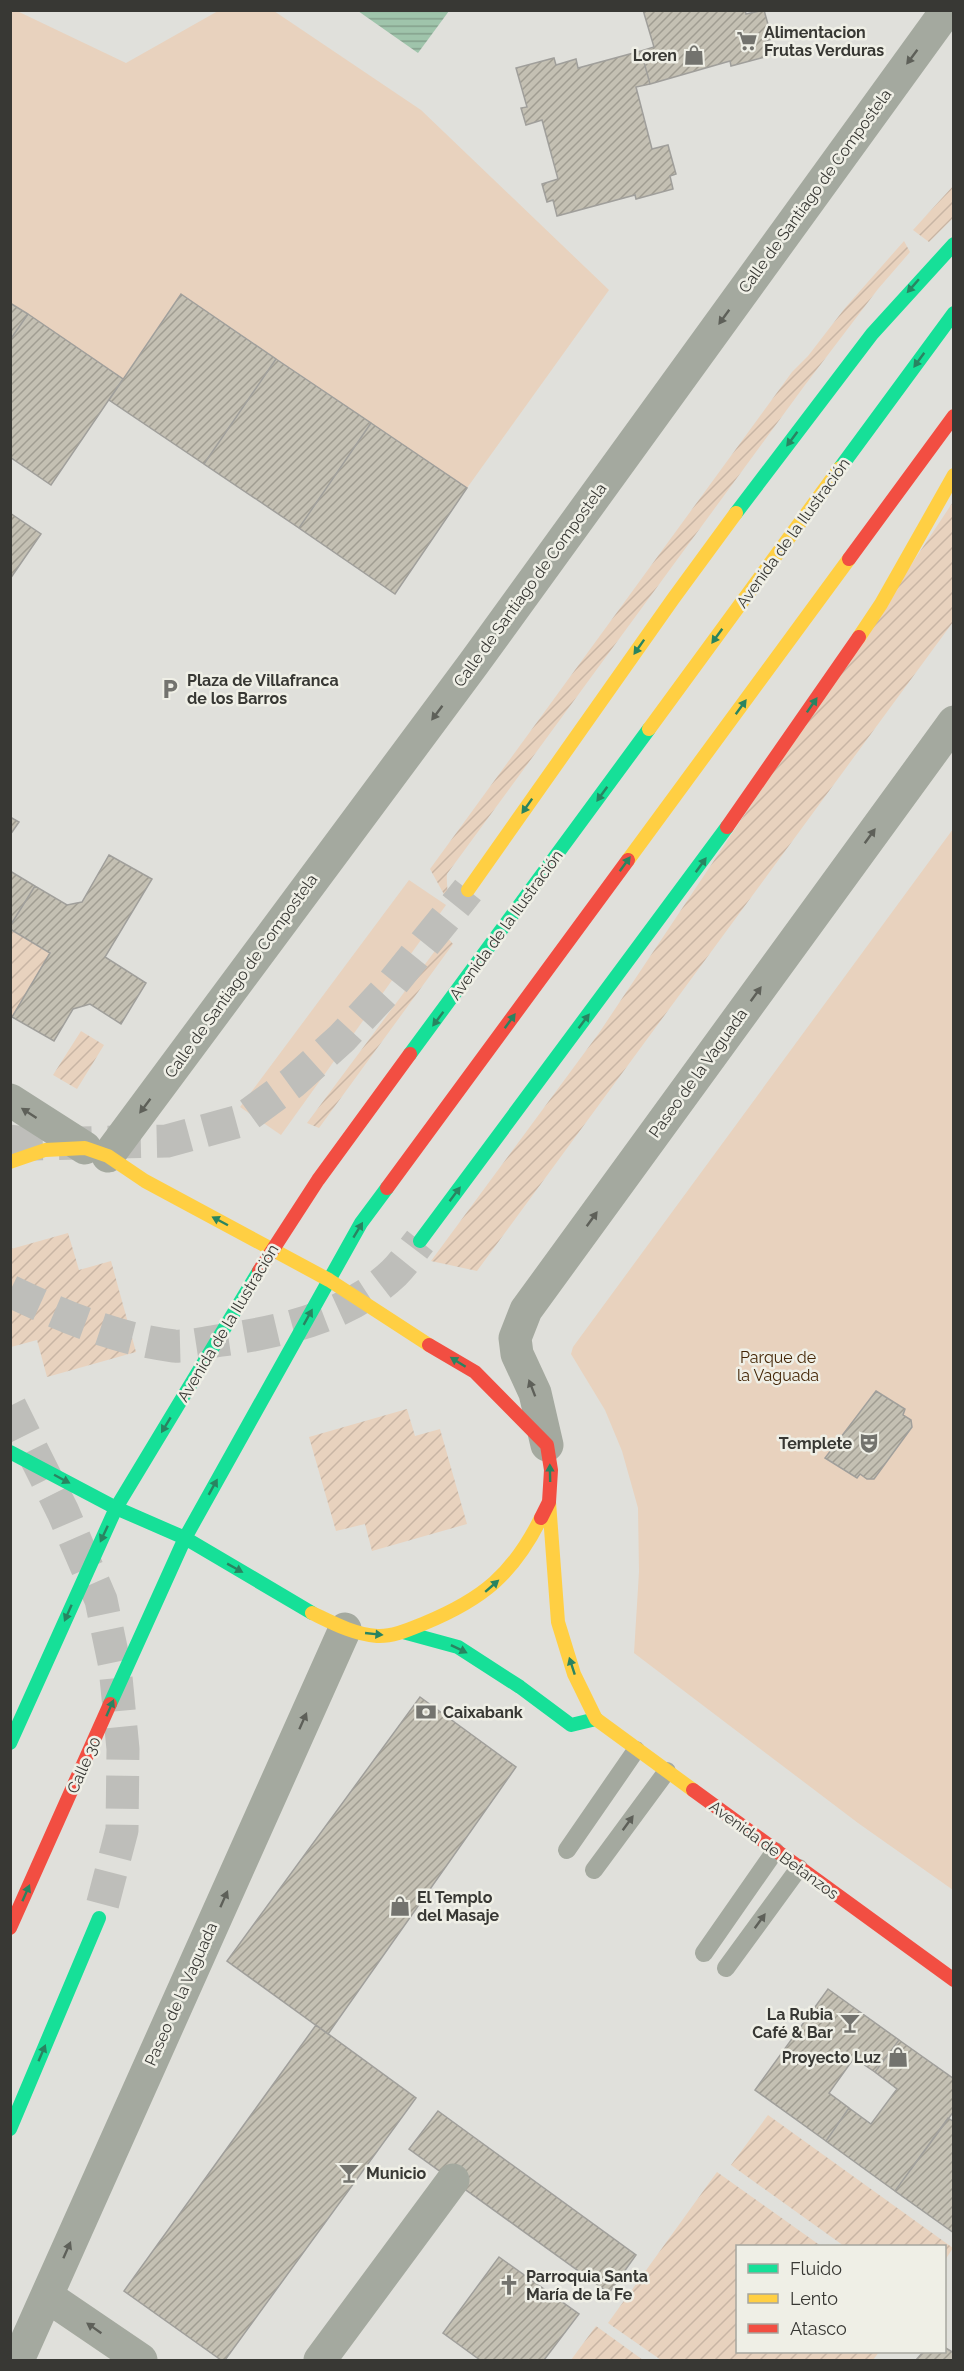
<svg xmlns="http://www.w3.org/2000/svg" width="964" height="2371" viewBox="0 0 964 2371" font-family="Raleway,sans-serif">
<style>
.park{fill:#e8d2be}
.garden{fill:url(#garden-furrows)}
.water{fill:url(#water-rules)}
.building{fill:url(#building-hatch);stroke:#a09f9b;stroke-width:1.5}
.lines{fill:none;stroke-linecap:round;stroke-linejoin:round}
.highway-tunnel{stroke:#bebeba;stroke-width:33;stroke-dasharray:33 16;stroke-linecap:butt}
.lane{stroke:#a4a99f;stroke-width:18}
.street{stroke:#a4a99f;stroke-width:33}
.fast{stroke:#16e098;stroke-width:14}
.slow{stroke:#ffcf43;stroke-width:14}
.jam{stroke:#f24e42;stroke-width:14}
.oneway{fill:#5e6059}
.oneway2{fill:#298461}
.labels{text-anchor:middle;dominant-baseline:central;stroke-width:5;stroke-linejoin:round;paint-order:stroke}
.poi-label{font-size:16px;font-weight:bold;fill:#383834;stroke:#efefe6;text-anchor:start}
.street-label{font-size:16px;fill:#383834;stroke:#efefe6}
.park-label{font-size:16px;fill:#442606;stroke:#efefe6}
</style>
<defs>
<pattern id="garden-furrows" width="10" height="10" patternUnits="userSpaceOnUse" patternTransform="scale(1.5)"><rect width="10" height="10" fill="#e8d2be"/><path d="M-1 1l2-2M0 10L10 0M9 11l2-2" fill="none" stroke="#c8b5a4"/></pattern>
<pattern id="water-rules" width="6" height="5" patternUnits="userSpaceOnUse" patternTransform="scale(1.5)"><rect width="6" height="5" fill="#9fc4ab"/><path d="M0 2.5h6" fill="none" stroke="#83a08c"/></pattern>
<pattern id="building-hatch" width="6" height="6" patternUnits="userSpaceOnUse" patternTransform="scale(1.5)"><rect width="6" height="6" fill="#c4c0b3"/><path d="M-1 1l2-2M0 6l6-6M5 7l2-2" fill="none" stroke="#a09d92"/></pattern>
</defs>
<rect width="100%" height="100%" fill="#e0e0db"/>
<path class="park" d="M10,11H17L126,63L218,11H274L421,110L609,290L467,488L181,294L123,379L11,303Z
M953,829V1890L858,1823L634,1653L639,1572L638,1508L622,1451L605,1410L571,1354L573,1347Z
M409,880L446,905L281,1135L240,1107Z"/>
<path class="garden" d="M953,186V218L929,242L913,230Z
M904,241L910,252L878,289L805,385L447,874C446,883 449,889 446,898L430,869L792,372L808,356L845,308Z
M953,502V622L477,1271L431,1261L599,1033Z
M11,929L50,953L12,1017L10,1016Z
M446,936L453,944L319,1128L307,1123Z
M81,1031L104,1045L77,1089L53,1075Z
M68,1233L79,1270L111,1261L136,1352L47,1377L37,1340L11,1347V1249Z
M407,1409L415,1436L440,1429L467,1524L372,1551L365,1524L336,1531L309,1437Z
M768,2115L953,2248L945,2260L944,2246H844L731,2165Z
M717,2172L821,2246H738V2352H879L873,2360H661L608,2323Z
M596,2326L643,2360H571Z"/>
<path class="water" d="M358,11H449L418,53Z"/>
<path class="building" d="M643,10H745L746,14L764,10L772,39L765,41L769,56L731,66L730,61L650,84L641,51L654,47Z
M641,51L650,84L636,87L652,149L668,145L676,174L670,176L673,189L636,199L635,195L557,216L553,200L547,202L542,184L558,179L542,120L526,125L521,108L527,107L516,68L554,58L556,65L576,59L578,68Z
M181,294L276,359L204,464L109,400Z
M10,303L28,314L10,340Z
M28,314L123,379L51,485L10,457V340Z
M276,359L371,423L299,528L204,464Z
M371,423L467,488L395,594L299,528Z
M10,513L41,534L10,579Z
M10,817L19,822L10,835Z
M109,855L152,879L105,957L146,983L121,1024L90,1004L73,1009L54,1041L12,1017L50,953L10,929V926L35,886L67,905L82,902Z
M10,871L35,886L10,926Z
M876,1391L905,1409L903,1415L911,1420L912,1427L874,1479H867L860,1474L857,1478L825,1458Z
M420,1697L516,1767L328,2034L227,1961Z
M828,1989L899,2040L875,2072L854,2058L829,2093L849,2108L826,2141L755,2090Z
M316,2025L416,2098L225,2360H221L124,2291Z
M899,2040L954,2079V2111L895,2191L826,2141L849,2108L871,2124L897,2089L875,2072Z
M438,2111L636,2255L609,2293L409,2149Z
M948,2118L954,2122V2233L895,2191Z
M499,2257L579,2314L544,2360H480L443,2333Z
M944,2347L954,2353V2360H916L923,2352H944Z"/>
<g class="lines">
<path class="highway-tunnel" d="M10,1141L33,1144L167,1141L240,1121L292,1083L342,1038L392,984L468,890
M10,1291C62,1316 116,1339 174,1346C189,1347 208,1342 223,1340C284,1331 349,1316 394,1273C404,1263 412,1251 420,1241
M10,1406L63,1512L101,1600L115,1667L123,1749L122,1830L99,1918"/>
<path class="lane" d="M567,1850L636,1750
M594,1870L667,1771
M704,1953L775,1851
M726,1968L799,1868"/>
<path class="street" d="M10,1100L85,1148
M108,1156L474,663L947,10
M547,1445L535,1393L517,1354L515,1338L526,1310L954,722
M47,2296L141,2360
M18,2360L345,1629
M320,2360L453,2180"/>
<path class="fast" d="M840,468L954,313
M736,513L872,334L954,244
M410,1054L649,729
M420,1241L727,827
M10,1452L116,1508L185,1538L312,1613
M403,1632L458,1647L520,1687L571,1725L596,1719
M110,1704L185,1538L361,1223L387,1188
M10,1743L116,1508L259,1271
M10,2129L99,1918"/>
<path class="slow" d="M859,637L881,604L954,475
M649,729L840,468
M628,860L849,559
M468,890L673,599L736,513
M10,1162L45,1150L85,1148L108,1156L145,1181L329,1280L429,1345
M549,1502L558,1622L574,1674L596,1719L693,1790
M312,1613C333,1623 353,1634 377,1636C393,1637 410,1629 425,1623C483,1599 513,1574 541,1518"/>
<path class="jam" d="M849,559L954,416
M727,827L859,637
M387,1188L628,860
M259,1271L318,1180L410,1054
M429,1345L475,1372L547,1445L551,1470L549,1502L541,1518
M693,1790L954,1980
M10,1928L110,1704"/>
</g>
<defs><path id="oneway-solid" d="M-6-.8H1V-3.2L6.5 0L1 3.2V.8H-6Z" transform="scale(1.5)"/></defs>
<g class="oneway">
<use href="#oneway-solid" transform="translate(912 57) rotate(127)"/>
<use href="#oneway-solid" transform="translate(724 317) rotate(126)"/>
<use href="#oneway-solid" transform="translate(437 713) rotate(127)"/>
<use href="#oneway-solid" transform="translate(870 836) rotate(-54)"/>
<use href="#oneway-solid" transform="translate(756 994) rotate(-54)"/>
<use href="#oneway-solid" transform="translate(145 1106) rotate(127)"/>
<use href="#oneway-solid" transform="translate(29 1113) rotate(-147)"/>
<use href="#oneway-solid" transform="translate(592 1219) rotate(-54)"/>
<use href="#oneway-solid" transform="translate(532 1388) rotate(-111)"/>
<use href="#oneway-solid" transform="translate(303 1721) rotate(-66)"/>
<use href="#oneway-solid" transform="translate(628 1823) rotate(-54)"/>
<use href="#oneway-solid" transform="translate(224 1899) rotate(-66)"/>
<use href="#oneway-solid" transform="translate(760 1921) rotate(-54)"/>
<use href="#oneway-solid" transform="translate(67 2250) rotate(-66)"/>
<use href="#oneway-solid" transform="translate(94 2328) rotate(-145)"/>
</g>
<g class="oneway2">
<use href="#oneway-solid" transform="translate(913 286) rotate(131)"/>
<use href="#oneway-solid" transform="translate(919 360) rotate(126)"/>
<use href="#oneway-solid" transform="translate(792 439) rotate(127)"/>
<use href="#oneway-solid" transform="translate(717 636) rotate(126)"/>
<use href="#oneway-solid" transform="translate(639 647) rotate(125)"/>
<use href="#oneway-solid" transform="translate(812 705) rotate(-55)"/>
<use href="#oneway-solid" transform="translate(741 707) rotate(-54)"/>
<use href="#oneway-solid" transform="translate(602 794) rotate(126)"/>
<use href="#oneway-solid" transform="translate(527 806) rotate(125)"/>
<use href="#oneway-solid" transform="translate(625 864) rotate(-54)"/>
<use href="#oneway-solid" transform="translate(701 865) rotate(-54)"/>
<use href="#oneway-solid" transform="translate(438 1019) rotate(127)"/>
<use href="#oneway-solid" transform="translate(510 1021) rotate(-54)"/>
<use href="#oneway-solid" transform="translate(584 1021) rotate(-53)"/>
<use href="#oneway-solid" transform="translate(455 1194) rotate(-53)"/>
<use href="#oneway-solid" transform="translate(220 1221) rotate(-152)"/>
<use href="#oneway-solid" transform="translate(358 1230) rotate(-59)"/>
<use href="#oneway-solid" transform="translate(308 1317) rotate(-61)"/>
<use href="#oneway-solid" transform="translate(458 1362) rotate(-148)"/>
<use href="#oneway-solid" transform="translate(166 1425) rotate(121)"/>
<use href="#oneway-solid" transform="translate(550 1473) rotate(-91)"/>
<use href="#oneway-solid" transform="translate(62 1479) rotate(28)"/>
<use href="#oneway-solid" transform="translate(213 1487) rotate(-61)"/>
<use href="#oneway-solid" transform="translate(104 1534) rotate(115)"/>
<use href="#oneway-solid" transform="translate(235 1568) rotate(29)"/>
<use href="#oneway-solid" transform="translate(492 1586) rotate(-41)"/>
<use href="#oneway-solid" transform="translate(68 1613) rotate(114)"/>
<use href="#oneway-solid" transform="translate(374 1634) rotate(6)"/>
<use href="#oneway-solid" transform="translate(459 1649) rotate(26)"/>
<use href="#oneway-solid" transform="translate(572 1666) rotate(-108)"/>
<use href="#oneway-solid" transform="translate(110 1708) rotate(-66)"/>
<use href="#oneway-solid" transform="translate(26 1893) rotate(-66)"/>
<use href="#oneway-solid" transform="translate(42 2053) rotate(-67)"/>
</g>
<defs>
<g id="supermarket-bare" transform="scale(1.62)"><path d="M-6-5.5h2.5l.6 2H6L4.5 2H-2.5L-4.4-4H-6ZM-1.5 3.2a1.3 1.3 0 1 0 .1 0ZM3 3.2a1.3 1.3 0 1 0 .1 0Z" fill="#73736e" stroke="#efefe6" stroke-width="2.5" paint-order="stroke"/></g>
<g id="shop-bare" transform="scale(1.62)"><path d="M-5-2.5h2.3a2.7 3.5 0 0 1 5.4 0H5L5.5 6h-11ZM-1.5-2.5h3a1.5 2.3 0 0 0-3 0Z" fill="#73736e" stroke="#efefe6" stroke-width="2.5" paint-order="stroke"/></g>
<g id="parking-bare" transform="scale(1.62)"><path d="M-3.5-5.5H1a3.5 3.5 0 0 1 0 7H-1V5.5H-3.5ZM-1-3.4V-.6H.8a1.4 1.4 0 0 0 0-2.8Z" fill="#73736e" stroke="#efefe6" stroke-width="2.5" paint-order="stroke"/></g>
<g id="theatre-bare" transform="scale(1.62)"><path d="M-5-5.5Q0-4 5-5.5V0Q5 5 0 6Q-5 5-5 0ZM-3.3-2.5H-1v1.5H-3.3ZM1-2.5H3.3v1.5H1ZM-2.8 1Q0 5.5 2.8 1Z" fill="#73736e" stroke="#efefe6" stroke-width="2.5" paint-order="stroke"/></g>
<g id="bank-bare" transform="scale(1.62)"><path d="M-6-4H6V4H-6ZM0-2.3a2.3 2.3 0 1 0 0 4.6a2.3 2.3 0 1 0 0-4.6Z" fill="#73736e" stroke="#efefe6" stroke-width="2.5" paint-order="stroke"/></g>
<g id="bar-bare" transform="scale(1.62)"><path d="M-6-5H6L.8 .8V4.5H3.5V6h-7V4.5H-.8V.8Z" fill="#73736e" stroke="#efefe6" stroke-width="2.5" paint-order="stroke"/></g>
<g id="church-bare" transform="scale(1.62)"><path d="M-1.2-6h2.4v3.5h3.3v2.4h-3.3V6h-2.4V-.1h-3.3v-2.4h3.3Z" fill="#73736e" stroke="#efefe6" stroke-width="2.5" paint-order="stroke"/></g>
</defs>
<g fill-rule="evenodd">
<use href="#supermarket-bare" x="747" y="41"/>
<use href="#shop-bare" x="694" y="55"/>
<use href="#parking-bare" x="170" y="689"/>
<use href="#theatre-bare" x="869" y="1443"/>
<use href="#bank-bare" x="426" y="1712"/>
<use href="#shop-bare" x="400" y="1906"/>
<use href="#bar-bare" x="850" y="2023"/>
<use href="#shop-bare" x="898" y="2057"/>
<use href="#bar-bare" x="349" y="2173"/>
<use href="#church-bare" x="509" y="2285"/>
</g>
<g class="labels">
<g class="poi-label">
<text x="764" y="32">Alimentacion<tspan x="764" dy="18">Frutas Verduras</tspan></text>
<text x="677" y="55" text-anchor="end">Loren</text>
<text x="187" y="680">Plaza de Villafranca<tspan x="187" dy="18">de los Barros</tspan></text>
<text x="852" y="1443" text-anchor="end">Templete</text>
<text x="443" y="1712">Caixabank</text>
<text x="417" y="1897">El Templo<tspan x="417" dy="18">del Masaje</tspan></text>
<text x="833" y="2014" text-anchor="end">La Rubia<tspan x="833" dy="18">Café &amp; Bar</tspan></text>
<text x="881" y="2057" text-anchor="end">Proyecto Luz</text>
<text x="366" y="2173">Municio</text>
<text x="526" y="2276">Parroquia Santa<tspan x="526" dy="18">María de la Fe</tspan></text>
</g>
<g class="street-label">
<text transform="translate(815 191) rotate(-54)">Calle de Santiago de Compostela</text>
<text transform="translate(793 533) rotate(-54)">Avenida de la Ilustración</text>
<text transform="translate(530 585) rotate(-54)">Calle de Santiago de Compostela</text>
<text transform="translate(506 925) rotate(-54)">Avenida de la Ilustración</text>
<text transform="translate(241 976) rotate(-54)">Calle de Santiago de Compostela</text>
<text transform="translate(698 1073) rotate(-54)">Paseo de la Vaguada</text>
<text transform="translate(228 1323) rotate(-59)">Avenida de la Ilustración</text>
<text transform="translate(84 1765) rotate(-66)">Calle 30</text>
<text transform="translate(774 1850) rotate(36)">Avenida de Betanzos</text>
<text transform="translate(181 1994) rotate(-66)">Paseo de la Vaguada</text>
</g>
<g class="park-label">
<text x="778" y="1357">Parque de<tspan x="778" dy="18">la Vaguada</tspan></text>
</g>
</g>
<rect width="964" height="2371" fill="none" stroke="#383834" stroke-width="24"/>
<rect x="736" y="2245" width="210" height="108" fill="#efefe6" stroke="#a6a69f" stroke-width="1.5"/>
<rect x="748" y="2264" width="30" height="9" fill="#16e098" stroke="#a6a69f" stroke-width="1.5"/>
<text x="790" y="2275" font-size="18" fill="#383834">Fluido</text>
<rect x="748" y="2294" width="30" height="9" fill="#ffcf43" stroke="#a6a69f" stroke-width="1.5"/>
<text x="790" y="2305" font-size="18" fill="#383834">Lento</text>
<rect x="748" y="2324" width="30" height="9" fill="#f24e42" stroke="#a6a69f" stroke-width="1.5"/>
<text x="790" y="2335" font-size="18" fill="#383834">Atasco</text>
</svg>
